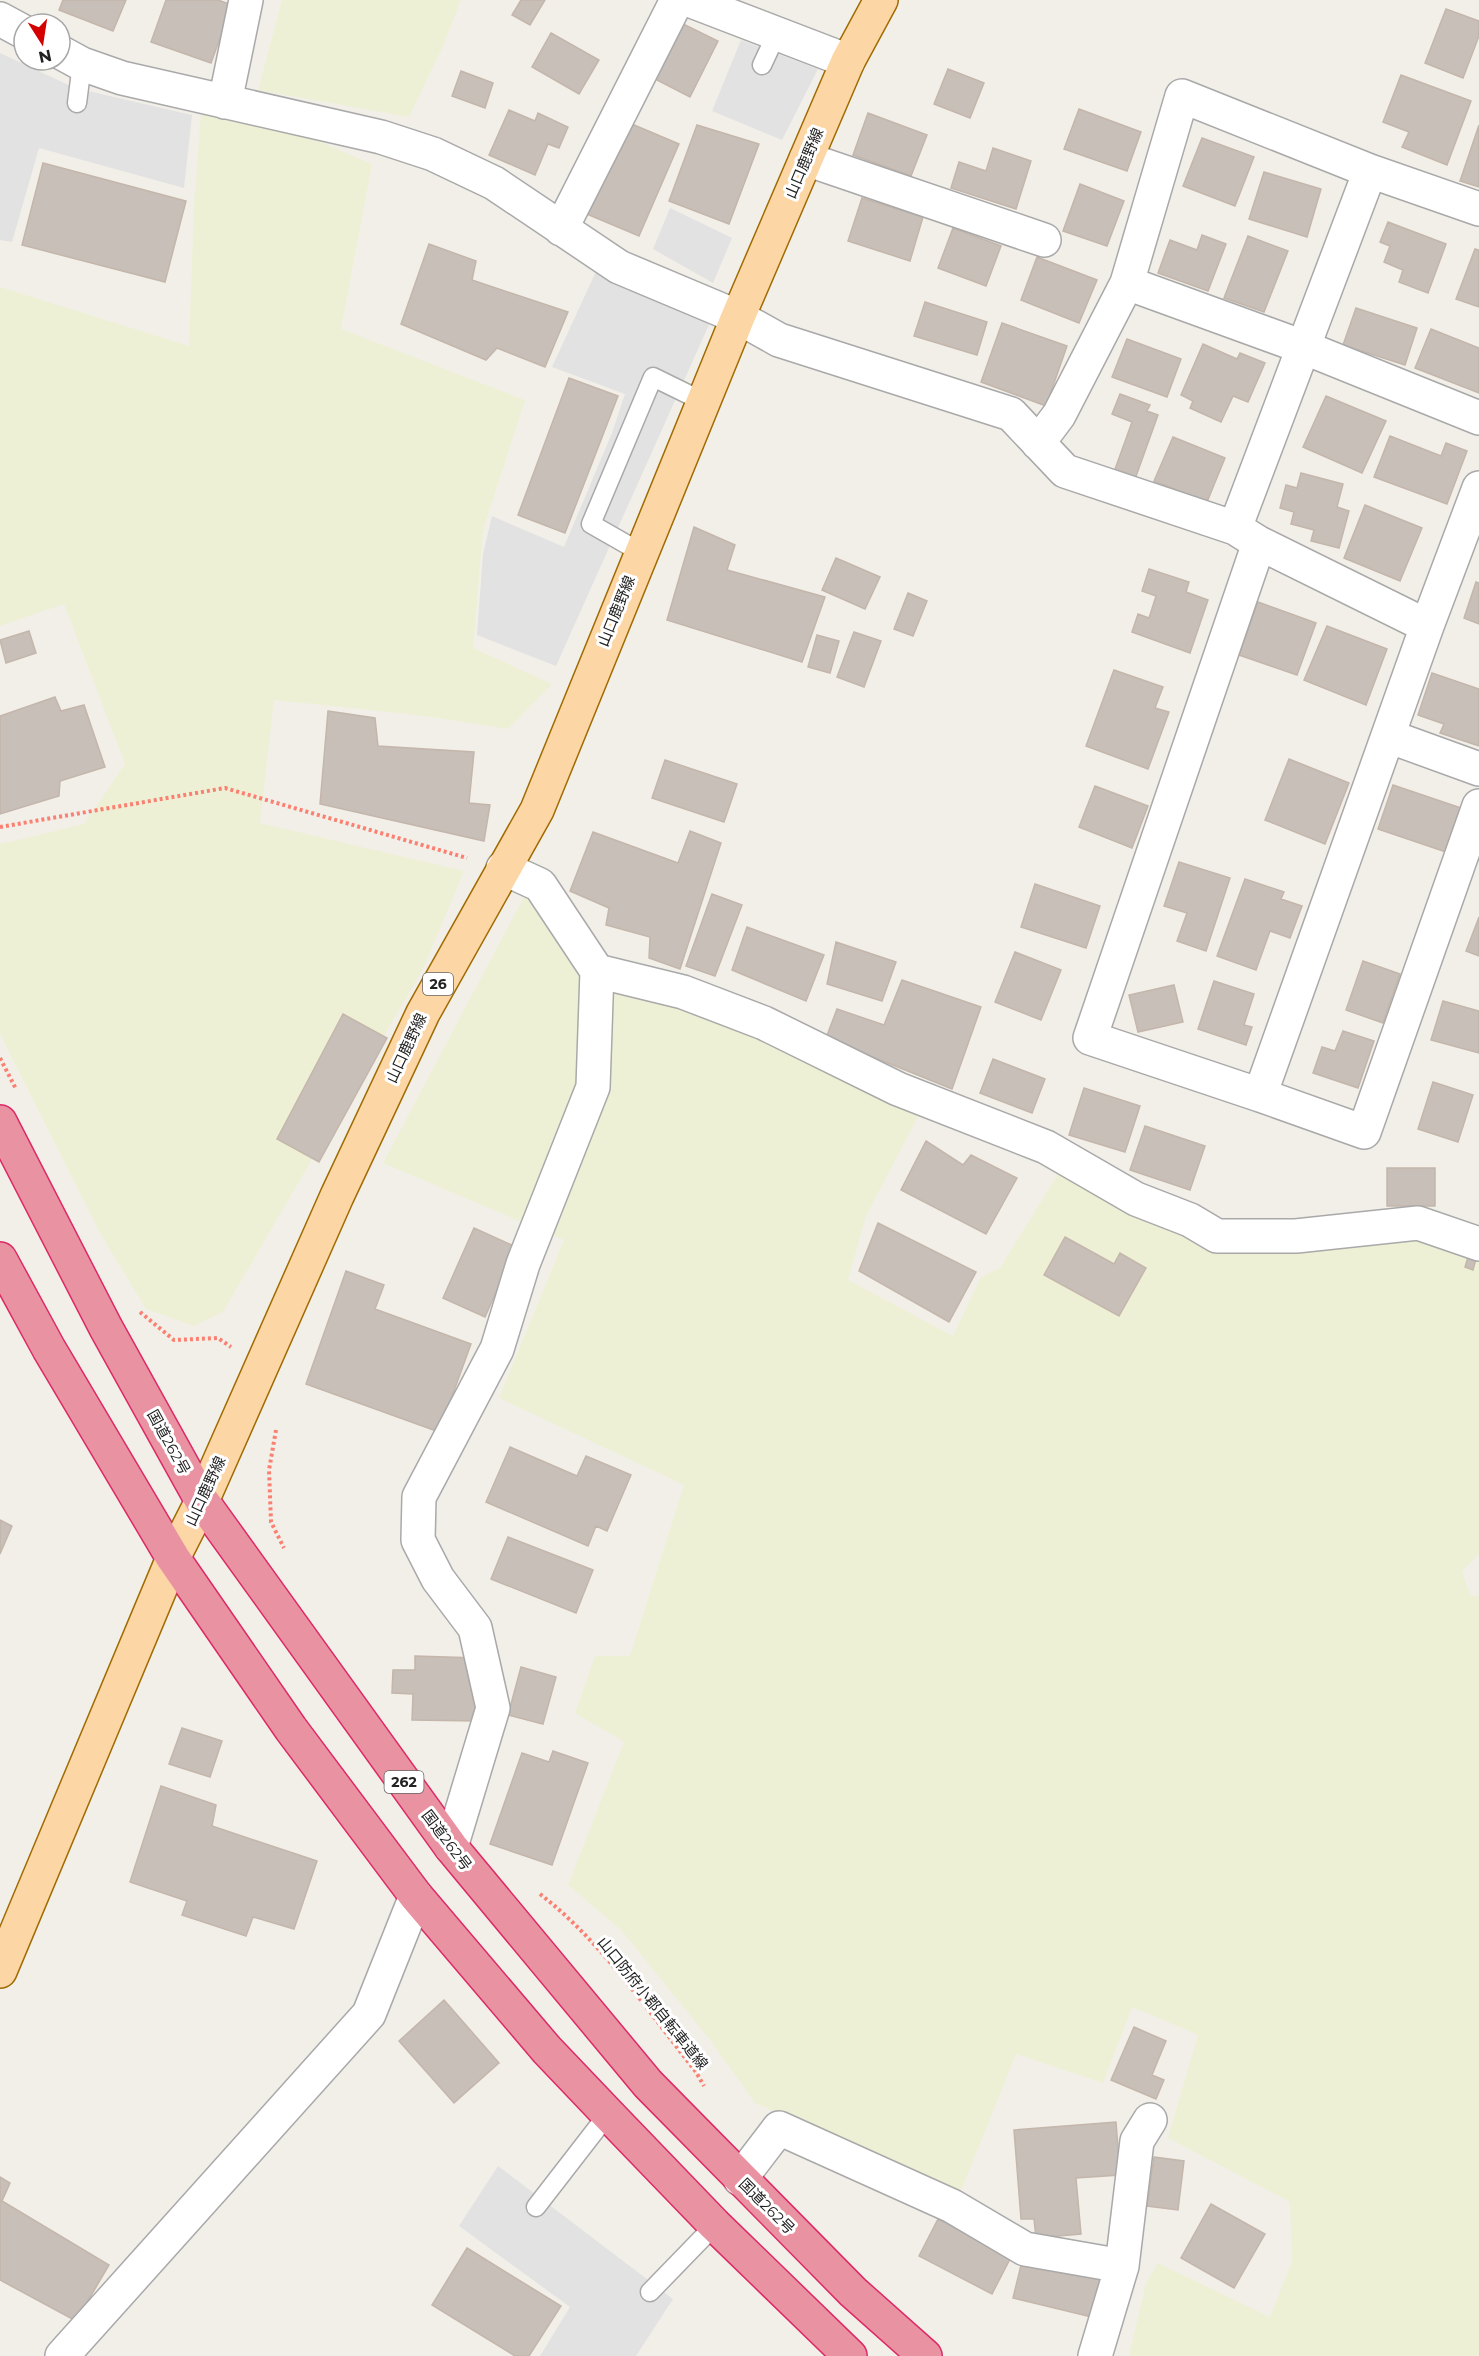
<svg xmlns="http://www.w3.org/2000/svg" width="1479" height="2356" viewBox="0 0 1479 2356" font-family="Montserrat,'Noto Sans JP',sans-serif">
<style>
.farmland{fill:#eef0d5}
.parking{fill:#e2e2e2}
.building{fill:#c7bfb8;stroke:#c4b6ab;stroke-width:1.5}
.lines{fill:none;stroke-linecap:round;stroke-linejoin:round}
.lane-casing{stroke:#a9a9a9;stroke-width:21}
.street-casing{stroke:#a9a9a9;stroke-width:36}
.primary-casing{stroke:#a06b00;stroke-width:36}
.highway-casing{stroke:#dc2a67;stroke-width:36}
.path{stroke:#fa8072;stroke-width:4;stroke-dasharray:3 3;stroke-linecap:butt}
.lane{stroke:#fff;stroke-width:18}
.street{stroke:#fff;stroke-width:33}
.primary{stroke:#fcd6a4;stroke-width:33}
.highway{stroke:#e892a2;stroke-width:33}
.labels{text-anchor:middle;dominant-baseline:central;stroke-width:6;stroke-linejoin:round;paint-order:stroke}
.shield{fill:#fff;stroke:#646464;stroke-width:1.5}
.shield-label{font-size:14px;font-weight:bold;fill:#222}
.street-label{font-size:15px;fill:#222;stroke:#fff}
</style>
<rect width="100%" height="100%" fill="#f2efe9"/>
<path class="farmland" d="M282,0H461L442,48L409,117L258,90Z
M201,113L297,132L372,164L341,329L525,400L483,530L473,648L552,684L508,729L417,715L274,700L260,823L464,871L423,969L223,1312L194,1326L146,1309L101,1235L0,1034V844L84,824L125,764L64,604L0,626V287L189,346L194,204Z
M527,891L582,964L714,1017L921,1111L866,1216L848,1280L953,1336L981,1277L1000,1268L1061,1169L1233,1251L1262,1253L1416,1238L1479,1257V1554L1462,1571L1470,1595L1479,1596V2356H1129L1146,2283L1158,2263L1270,2317L1292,2261L1290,2202L1168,2138L1198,2035L1132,2007L1103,2083L1016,2054L960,2193L755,2103L710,2040L621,1930L568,1885L624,1742L575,1713L595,1656H630L684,1485L499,1398L564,1240L383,1163Z"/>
<path class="parking" d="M741,40L818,69L782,140L712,111Z
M0,53L75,88L192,115L184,188L39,148L12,242L0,240Z
M670,208L732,238L713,283L653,249Z
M599,265L712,318L556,666L477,635L483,554L492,516L564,547L612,433L625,394L552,367Z
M498,2166L673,2299L636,2356H540L570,2307L459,2226Z"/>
<path class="building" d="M63,0H126L113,31L59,10Z
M166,0H218L232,5L211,63L151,42Z
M521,0H545L530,25L512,15Z
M1446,9L1479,21V36L1463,78L1425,63Z
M679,22L718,41L690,97L651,77Z
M551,33L599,60L579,94L532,67Z
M948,69L984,83L970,118L934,104Z
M461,71L493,83L485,108L452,96Z
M1401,75L1471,101L1447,165L1402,147L1409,132L1383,122Z
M1079,109L1141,132L1127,171L1064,149Z
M509,110L535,121L538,113L568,127L559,148L548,144L535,175L489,155Z
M868,113L927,135L911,176L853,155Z
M627,122L679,144L639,236L587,214Z
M697,125L759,144L729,224L669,201Z
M1479,125V187L1460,181Z
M1202,138L1254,157L1235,206L1183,186Z
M993,148L1031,161L1016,209L951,188L959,162L986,171Z
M43,163L186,201L165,282L22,245Z
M1264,172L1321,189L1307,237L1249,219Z
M1080,184L1124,201L1107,246L1063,231Z
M862,198L923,217L910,261L848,241Z
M1388,222L1446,244L1428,293L1399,282L1403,270L1384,262L1390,246L1380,242Z
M953,228L1001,246L986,286L938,268Z
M1202,235L1226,244L1208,291L1158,273L1170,240L1197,250Z
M1248,236L1288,251L1264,312L1224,298Z
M429,244L476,261L472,280L568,312L545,367L497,348L486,360L401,324Z
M1475,249L1479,250V307L1456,299Z
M1037,257L1097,280L1079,323L1021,300Z
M925,302L987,322L977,355L914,336Z
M1356,308L1417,328L1405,365L1343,345Z
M1002,323L1067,346L1046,406L981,382Z
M1431,329L1479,348V393L1415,368Z
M1127,339L1181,359L1167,397L1112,377Z
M1203,344L1237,359L1240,353L1265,363L1248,402L1233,396L1221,422L1190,408L1193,401L1181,395Z
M569,378L618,396L565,533L518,515Z
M1120,394L1150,405L1147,411L1158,415L1135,479L1114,472L1132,422L1112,414Z
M1326,396L1386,421L1362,473L1303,447Z
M1390,436L1441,456L1446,443L1467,451L1447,504L1374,477Z
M1173,437L1225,458L1207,502L1154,481Z
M1301,473L1343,484L1337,507L1349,511L1339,548L1311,541L1314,530L1291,524L1294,512L1280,508L1286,485L1297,488Z
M1365,505L1422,528L1400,581L1344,558Z
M694,527L735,545L727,570L825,597L802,662L667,620Z
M836,558L880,577L865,609L822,590Z
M1149,569L1189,582L1186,592L1208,600L1190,653L1132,632L1138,614L1149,618L1156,596L1142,591Z
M1476,582L1479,583V624L1464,618Z
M908,593L927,601L913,636L894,629Z
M1258,602L1316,623L1297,675L1239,655Z
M1327,626L1387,649L1366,705L1304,680Z
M29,631L36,653L6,663L0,640Z
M854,632L881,641L864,687L837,677Z
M817,635L839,641L830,673L808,667Z
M1114,670L1163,687L1155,708L1169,712L1148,769L1086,746Z
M1432,673L1479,689V746L1440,733L1444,724L1418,715Z
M55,697L61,711L84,705L105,767L60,781L59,796L0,814V716Z
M328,711L375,718L378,746L474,752L469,803L490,805L484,841L320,804Z
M1289,759L1349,783L1325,844L1265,820Z
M665,760L737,784L724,822L652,798Z
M1393,785L1461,808L1446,852L1378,829Z
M1095,786L1148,806L1132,848L1079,827Z
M690,831L721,843L680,969L649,958L650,937L606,925L609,908L570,891L593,832L678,863Z
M1179,862L1230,878L1206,951L1177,941L1187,913L1164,906Z
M1245,879L1284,892L1281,899L1302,906L1290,938L1270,931L1256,970L1217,956Z
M1035,884L1100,906L1086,948L1021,927Z
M712,894L742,905L715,976L686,966Z
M1479,917V956L1466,951Z
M747,927L824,955L806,1001L732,970Z
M836,942L896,962L882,1001L827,984Z
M1015,952L1061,970L1041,1020L995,1002Z
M1363,961L1400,974L1383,1023L1346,1010Z
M902,980L981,1007L952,1089L826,1038L837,1009L884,1025Z
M1214,981L1254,994L1244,1025L1252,1027L1246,1045L1198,1029Z
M1174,985L1183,1022L1138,1032L1129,995Z
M1443,1001L1479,1011V1053L1431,1040Z
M343,1014L387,1038L319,1162L277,1139Z
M1343,1031L1374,1041L1358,1088L1313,1073L1322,1047L1335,1051Z
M993,1059L1045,1079L1032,1113L980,1093Z
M1433,1082L1473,1095L1458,1142L1418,1129Z
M1084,1088L1140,1106L1125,1152L1069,1135Z
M1145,1126L1205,1146L1190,1190L1130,1170Z
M926,1141L963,1165L971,1155L1017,1178L986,1234L901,1190Z
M1387,1168H1435V1206H1387Z
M878,1223L976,1272L949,1322L859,1271Z
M474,1228L516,1247L485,1317L443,1298Z
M1065,1237L1114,1264L1120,1253L1146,1268L1119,1316L1044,1275Z
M1468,1257L1476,1259L1473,1270L1465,1267Z
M346,1271L384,1285L375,1309L471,1344L439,1432L306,1384Z
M510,1447L577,1476L586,1456L631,1475L607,1531L596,1526L588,1546L486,1502Z
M0,1520L12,1526L0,1554Z
M508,1537L593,1570L576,1613L491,1579Z
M415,1656L478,1658L476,1721L412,1720L413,1694L392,1693L393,1670H415Z
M521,1667L556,1677L543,1724L508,1715Z
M182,1728L222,1741L210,1777L169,1764Z
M553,1751L588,1763L552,1865L490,1844L522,1753L549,1762Z
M161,1786L216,1805L212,1826L317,1861L294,1929L253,1917L246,1936L182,1915L187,1901L130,1882Z
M444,2000L499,2063L454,2103L399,2041Z
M1134,2027L1166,2041L1152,2075L1164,2080L1156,2099L1111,2080Z
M1116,2122L1120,2175L1076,2178L1081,2234L1036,2238L1034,2219H1021L1014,2130Z
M1154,2157L1184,2161L1178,2210L1147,2206Z
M0,2177L10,2183L2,2201L109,2265L76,2321L0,2280Z
M1211,2204L1265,2234L1234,2288L1181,2258Z
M938,2219L1011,2257L992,2294L919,2256Z
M467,2248L561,2306L529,2356H515L432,2305Z
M1023,2257L1106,2277L1096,2318L1013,2298Z"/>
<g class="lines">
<g class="lane-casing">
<path id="lane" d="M762,65L776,35
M77,103L82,64
M640,552L591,524L653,377L704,402
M536,2207L608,2114
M650,2292L715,2225"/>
</g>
<g class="street-casing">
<path id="street" d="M689,0L848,61
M0,19L24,32
M60,52L82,64L122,78L381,137L433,154L494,183L619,267L738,317L779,340L1011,414L1065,471L1235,528L1259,543L1427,626L1260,1095L1090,1038L1259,543
M225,102L246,0
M806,159L1044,240
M1370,171L1182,96L1127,283L1303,347L1479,418
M561,229L677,0
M1038,443L1059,415L1127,283
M1235,528L1370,171L1479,209
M1427,626L1479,488
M1388,736L1479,769
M597,971L683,992L764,1023L898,1089L1046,1147L1136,1199L1190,1220L1217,1236H1296L1418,1223L1479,1244
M1260,1095L1364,1132L1479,806
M451,1847L493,1708L475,1628L438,1579L418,1540L419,1497L497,1349L523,1264L593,1087L597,971L540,885L503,868
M740,2179L779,2128L952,2206L1025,2249L1122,2266
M62,2356L369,2014L416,1896
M1095,2356L1122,2266L1137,2141L1150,2120"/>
</g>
<g class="primary-casing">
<path id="primary" d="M0,1971L173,1558L202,1501L337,1196L423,1013L537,810L738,317L848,61L881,0"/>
</g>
<g class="highway-casing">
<path id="highway" d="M0,1122L106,1328L202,1501L451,1847L648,2084L853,2292L925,2356
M0,1259L49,1349L173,1558L291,1729L416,1896L547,2050L608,2114L715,2225L850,2356"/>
</g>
<path class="path" d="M0,827L225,788L467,858
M0,1058L16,1089
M140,1312L174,1340L218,1338L231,1347
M276,1430L269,1470L271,1522L284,1548
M540,1894C602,1942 648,2011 696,2072L704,2086"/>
<use href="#lane" class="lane"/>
<use href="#street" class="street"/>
<use href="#primary" class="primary"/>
<use href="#highway" class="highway"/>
</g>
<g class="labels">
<g class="shield">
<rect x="423" y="973" width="30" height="22" rx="4.5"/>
<rect x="384.5" y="1771" width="39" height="22" rx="4.5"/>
</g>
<g class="shield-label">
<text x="438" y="984">26</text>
<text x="404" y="1782">262</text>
</g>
<g class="street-label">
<text transform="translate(804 163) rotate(-67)">山口鹿野線</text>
<text transform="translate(616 611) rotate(-68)">山口鹿野線</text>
<text transform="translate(406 1048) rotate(-65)">山口鹿野線</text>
<text transform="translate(169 1442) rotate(61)">国道262号</text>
<text transform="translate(205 1491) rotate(-65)">山口鹿野線</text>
<text transform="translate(447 1840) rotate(53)">国道262号</text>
<text transform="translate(653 2003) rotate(51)">山口防府小郡自転車道線</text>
<text transform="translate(767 2206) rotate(45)">国道262号</text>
</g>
</g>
<g transform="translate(42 42) rotate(168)"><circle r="28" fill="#ffffff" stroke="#a7a7a7" stroke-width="1.5"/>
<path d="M0-4.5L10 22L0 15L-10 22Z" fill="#d40000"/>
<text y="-9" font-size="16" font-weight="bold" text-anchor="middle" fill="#222222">N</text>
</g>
</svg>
